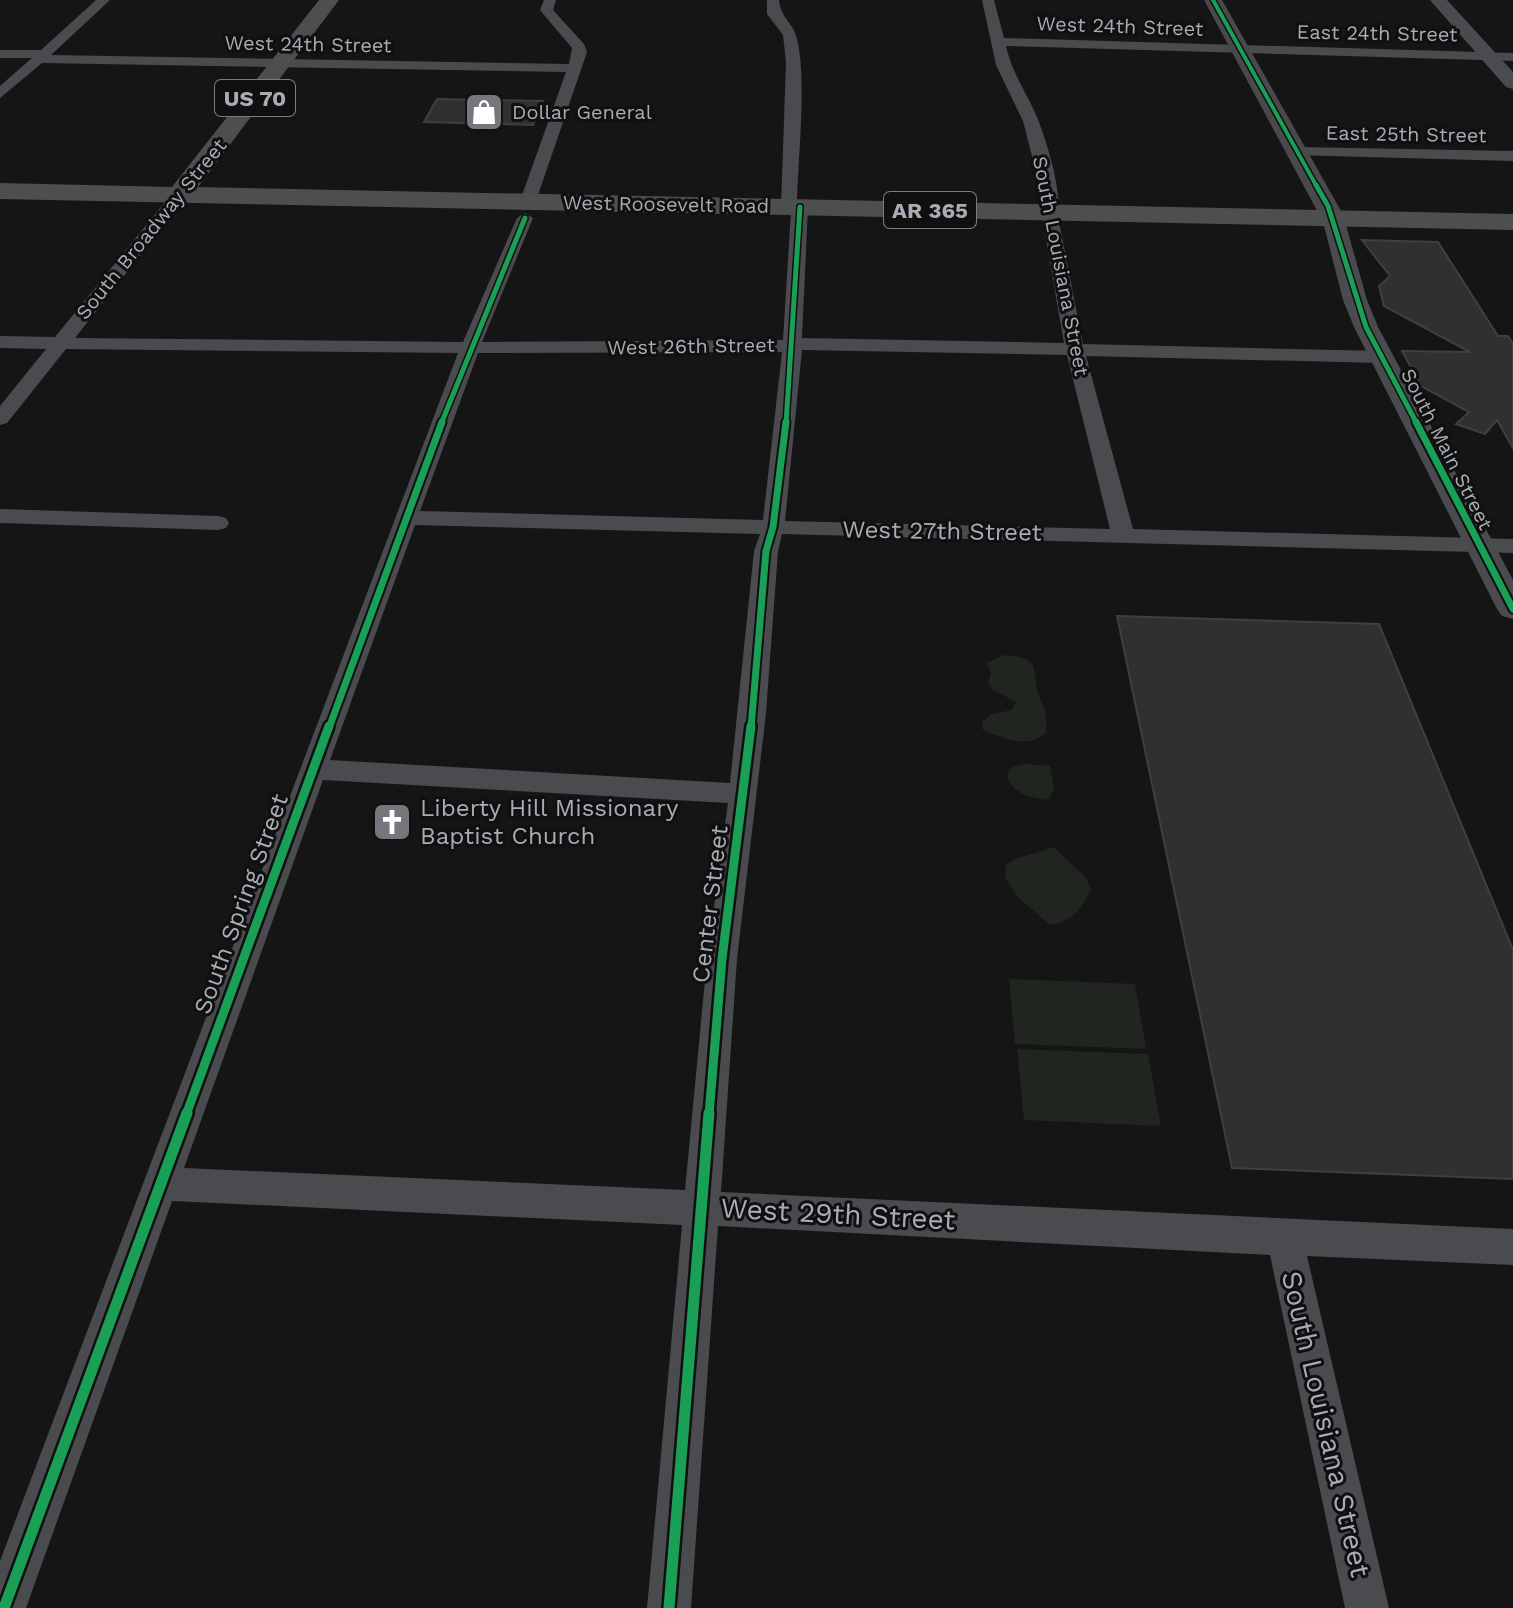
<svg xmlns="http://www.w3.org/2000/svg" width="1513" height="1608" viewBox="0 0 1513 1608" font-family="'Work Sans',sans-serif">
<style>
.green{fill:#202520}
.building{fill:#303031;stroke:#3e3f42;stroke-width:2}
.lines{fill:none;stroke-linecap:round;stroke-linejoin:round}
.minor{fill:#4a4b4e;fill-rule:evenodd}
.tertiary{fill:#4a4b4e;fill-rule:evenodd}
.secondary{fill:#49494c;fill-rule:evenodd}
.primary{fill:#4d4e50;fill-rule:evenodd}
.cycleway-far4-casing{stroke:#101011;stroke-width:7}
.cycleway-far3-casing{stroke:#101011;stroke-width:8}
.cycleway-far2-casing{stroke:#101011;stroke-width:11}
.cycleway-far1-casing{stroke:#101011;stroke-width:14}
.cycleway-casing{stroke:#101011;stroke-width:16}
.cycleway-far4{stroke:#1a9f57;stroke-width:4}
.cycleway-far3{stroke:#1a9f57;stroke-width:5}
.cycleway-far2{stroke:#1a9f57;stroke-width:7}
.cycleway-far1{stroke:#1a9f57;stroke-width:9}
.cycleway{stroke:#1a9f57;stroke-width:11}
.labels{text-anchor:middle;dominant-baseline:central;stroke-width:6;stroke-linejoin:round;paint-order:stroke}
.far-street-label{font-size:20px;fill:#a8acb5;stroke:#101011}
.far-poi-label{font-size:20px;fill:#a8acb5;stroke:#101011;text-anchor:start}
.shield{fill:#101011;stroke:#7a7d84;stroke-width:2}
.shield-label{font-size:22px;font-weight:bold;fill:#a8acb5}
.street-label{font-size:24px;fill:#a8acb5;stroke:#101011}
.poi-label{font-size:24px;fill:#a8acb5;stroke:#101011;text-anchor:start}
.near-street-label{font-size:28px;fill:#a8acb5;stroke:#101011}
</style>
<rect width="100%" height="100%" fill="#151516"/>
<path class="green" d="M1004,655C1047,659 1029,670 1039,696C1046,714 1047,712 1046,733C1026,749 1005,739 983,730L982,722L992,714L1012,710L1016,702L993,690L988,682L991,674L987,663Z
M1026,764L1050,766L1054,789L1048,800C1031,798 1009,793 1007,773L1013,767Z
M1054,847L1086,878L1091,889C1082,907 1072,924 1049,924L1019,898L1005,878L1006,865L1015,859Z
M1009,979L1135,984L1146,1049L1015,1044Z
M1017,1049L1148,1054L1161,1126L1024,1120Z"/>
<path class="building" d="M437,99L543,101L533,125L424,122Z
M1362,240L1438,242L1498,336H1508L1513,344V448L1497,420L1485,434L1456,424L1469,412L1421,386L1402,351L1470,352L1384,306L1379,286L1390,276Z
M1117,616L1379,624L1513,950V1179L1232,1168Z"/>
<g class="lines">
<path class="minor" d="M96,0H110L51,55L569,64L572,48L540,10L544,0H556L553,10L584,44L587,52L536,201L528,206L520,201L566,72L42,63L0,98V86L32,58H0V50H41Z
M767,0H779C781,19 794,23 797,39C807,81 798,157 797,203L808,207L802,338L1064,343L1043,222L1044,203L1023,121L996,65L982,0H994L1004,38L1513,53V61L1006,46C1012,74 1029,96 1039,122C1050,152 1061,190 1059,222L1083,344L1382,351L1392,357L1382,363L1086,356L1133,529L1513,539V553L782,534L778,551L766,713L737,959L721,1192L1513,1229V1265L1307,1256L1389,1608H1345L1270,1255L718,1226L691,1608H647L682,1225L172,1201L26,1608H0V1561L458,353L66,349L7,423L0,425V406L46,349L0,348V336L55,337L174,191L180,189L188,194L186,197L75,338L463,342L517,218L525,213L533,218L482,342L783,340L791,211L781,207L786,62L783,35L767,14ZM802,350L1067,355L1110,529L785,521ZM782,352L763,520L420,511L478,353ZM415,525L760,534L754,551L730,783L330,760ZM323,780L728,803L707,959L685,1190L184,1168Z
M1298,147L1513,151V161L1292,155V149Z
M0,509L218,516L226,518L229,523L226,528L218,530L0,523Z"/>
<path class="tertiary" d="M1430,0H1447L1513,72V89L1506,87Z
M1333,211L1344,218L1367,300L1378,327L1513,580V619L1502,616L1497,609L1354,327L1343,300L1322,218Z"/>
<path class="secondary" d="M1204,0H1222L1345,218L1342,223H1324L1321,218Z"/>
<path class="primary" d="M319,0H339L198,187L1513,214V230L0,199V183L172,187Z"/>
<g class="cycleway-far4-casing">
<path id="cycleway-far4" d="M1213,0L1317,187"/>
</g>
<g class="cycleway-far3-casing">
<path id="cycleway-far3" d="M1316,185L1328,206L1366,327L1417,424
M441,424L525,218
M786,424L800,207"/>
</g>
<g class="cycleway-far2-casing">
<path id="cycleway-far2" d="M1416,422L1513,609
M329,728L442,422
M751,728L766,551L773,527L786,422"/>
</g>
<g class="cycleway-far1-casing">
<path id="cycleway-far1" d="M186,1115L329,726
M709,1115L722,959L751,726"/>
</g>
<g class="cycleway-casing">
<path id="cycleway" d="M4,1608L187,1113
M669,1608L709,1113"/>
</g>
<use href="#cycleway-far4" class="cycleway-far4"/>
<use href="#cycleway-far3" class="cycleway-far3"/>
<use href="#cycleway-far2" class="cycleway-far2"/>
<use href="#cycleway-far1" class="cycleway-far1"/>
<use href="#cycleway" class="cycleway"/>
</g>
<defs>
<g id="shop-square" transform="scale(2)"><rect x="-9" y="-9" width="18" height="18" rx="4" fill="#75777d" stroke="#101011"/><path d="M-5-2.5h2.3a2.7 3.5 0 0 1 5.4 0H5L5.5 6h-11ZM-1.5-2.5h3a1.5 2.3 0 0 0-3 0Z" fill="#fff"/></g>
<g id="church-square" transform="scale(2)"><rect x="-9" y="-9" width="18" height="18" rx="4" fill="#75777d" stroke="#101011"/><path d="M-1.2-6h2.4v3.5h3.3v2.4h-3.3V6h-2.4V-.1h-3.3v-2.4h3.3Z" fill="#fff"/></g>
</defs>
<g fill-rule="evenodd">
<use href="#shop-square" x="484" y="112"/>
<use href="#church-square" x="392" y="822"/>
</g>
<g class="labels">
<g class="far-street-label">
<text transform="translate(1120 26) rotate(2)">West 24th Street</text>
<text transform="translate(1377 33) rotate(1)">East 24th Street</text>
<text transform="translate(308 44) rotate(1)">West 24th Street</text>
<text transform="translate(1406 134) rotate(1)">East 25th Street</text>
<text transform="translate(666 204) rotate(1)">West Roosevelt Road</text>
<text transform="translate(151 229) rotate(-51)">South Broadway Street</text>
<text transform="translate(1061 266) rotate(79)">South Louisiana Street</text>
<text transform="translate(691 346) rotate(-1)">West 26th Street</text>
<text transform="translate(1447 449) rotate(63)">South Main Street</text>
</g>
<g class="far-poi-label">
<text x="512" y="112">Dollar General</text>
</g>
<g class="shield">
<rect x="215" y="80" width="80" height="36" rx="6"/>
<rect x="884" y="192" width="92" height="36" rx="6"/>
</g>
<g class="shield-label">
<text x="255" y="98">US 70</text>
<text x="930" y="210">AR 365</text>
</g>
<g class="street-label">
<text transform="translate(942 531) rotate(1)">West 27th Street</text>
<text transform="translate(241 904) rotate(-70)">South Spring Street</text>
<text transform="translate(710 904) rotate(-83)">Center Street</text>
</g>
<g class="poi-label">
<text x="420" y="808">Liberty Hill Missionary<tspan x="420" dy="28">Baptist Church</tspan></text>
</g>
<g class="near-street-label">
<text transform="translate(838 1214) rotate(3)">West 29th Street</text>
<text transform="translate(1326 1424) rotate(77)">South Louisiana Street</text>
</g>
</g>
</svg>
